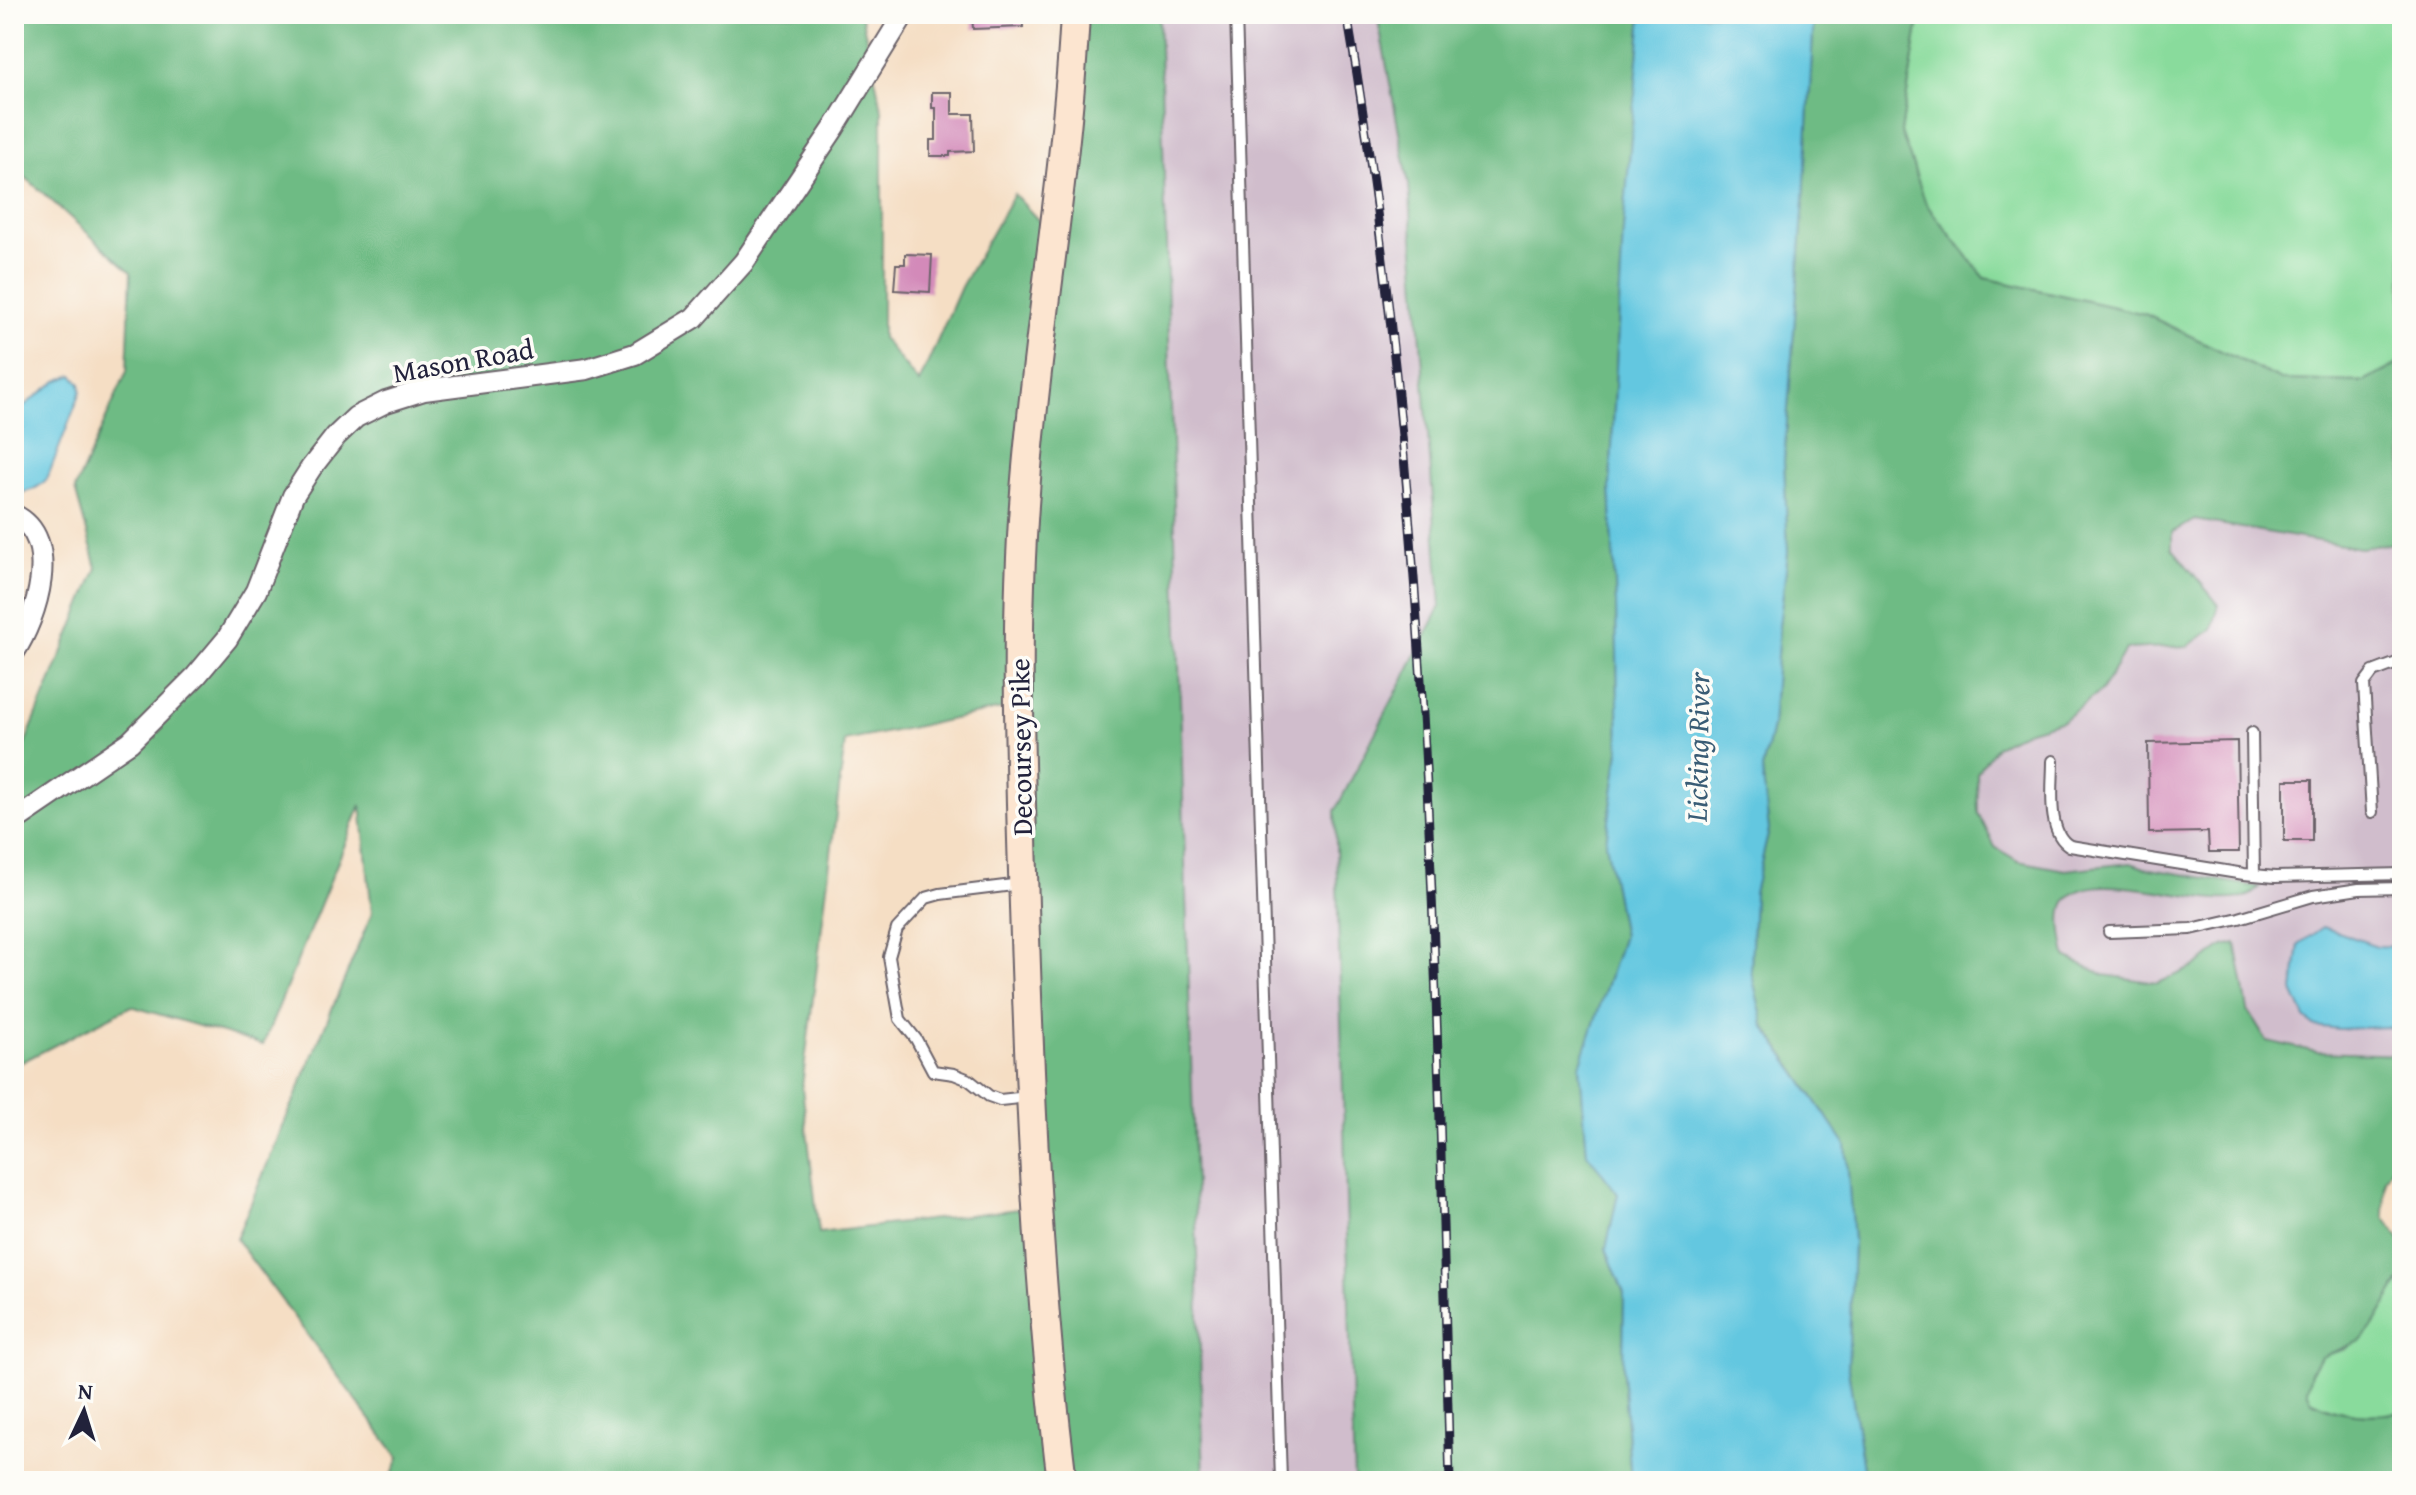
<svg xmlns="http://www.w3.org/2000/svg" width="2416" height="1495" viewBox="0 0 2416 1495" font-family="'Gentium Book Plus',serif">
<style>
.industrial{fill:#d0bdcc}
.green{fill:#89db9c;stroke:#567e6c;stroke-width:2}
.forest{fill:#6ebb84;stroke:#486e60;stroke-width:2;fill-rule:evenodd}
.water{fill:#63c7e0;stroke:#42748e;stroke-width:2}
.building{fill:#d38ab9}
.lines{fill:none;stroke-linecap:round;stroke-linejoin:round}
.lane-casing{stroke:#6c646b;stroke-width:14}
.street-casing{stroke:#6c646b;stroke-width:24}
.secondary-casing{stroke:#6c646b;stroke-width:32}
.lane{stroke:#fff;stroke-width:10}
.street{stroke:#fff;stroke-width:20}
.secondary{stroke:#fce5d0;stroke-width:28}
.rail-casing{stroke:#22223b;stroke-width:9}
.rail{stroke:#fdfcf7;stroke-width:6;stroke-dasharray:18;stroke-linecap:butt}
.labels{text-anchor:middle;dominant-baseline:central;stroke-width:7;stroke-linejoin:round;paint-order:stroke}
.street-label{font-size:28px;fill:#22223b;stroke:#fdfcf7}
.water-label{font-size:30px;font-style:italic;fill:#395c75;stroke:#fdfcf7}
</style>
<rect width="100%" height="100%" fill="#fdfcf7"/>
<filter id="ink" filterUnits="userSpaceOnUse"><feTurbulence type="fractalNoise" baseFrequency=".0125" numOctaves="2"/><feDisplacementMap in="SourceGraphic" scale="16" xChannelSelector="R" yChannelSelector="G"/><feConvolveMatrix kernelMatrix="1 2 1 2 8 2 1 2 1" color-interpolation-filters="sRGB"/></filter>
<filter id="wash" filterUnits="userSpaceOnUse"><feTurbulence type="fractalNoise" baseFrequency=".006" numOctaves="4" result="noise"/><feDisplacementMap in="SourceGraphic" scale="32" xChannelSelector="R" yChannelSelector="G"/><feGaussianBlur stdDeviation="1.8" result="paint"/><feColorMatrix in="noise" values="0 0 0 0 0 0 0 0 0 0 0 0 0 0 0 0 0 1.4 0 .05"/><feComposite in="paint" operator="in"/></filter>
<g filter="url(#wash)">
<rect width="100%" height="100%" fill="#f5dec4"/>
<path class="industrial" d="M1075,14H1377L1409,185L1441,606L1335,811L1354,1481H1062Z
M2195,520L2360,548L2402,542V1055L2317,1052L2267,1041L2248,1010L2235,943L2223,946L2195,967L2158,983L2104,975L2066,957L2062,922L2063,904L2074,891L2100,885L2224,899L2259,887L2145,868L2131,863L2065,870L2018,861L1995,847L1978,813L1977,773L1996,746L2026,731L2063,720L2102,690L2126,649L2154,646L2189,571L2171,548V533Z"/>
<path class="green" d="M1920,14H2402V362L2364,382L2281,380L2145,314L1985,278L1926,204L1901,132Z
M2402,1277V1412C2370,1417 2341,1416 2312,1401L2307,1390L2311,1372L2322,1356L2346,1349L2374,1325Z"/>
<path class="forest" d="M14,14H861L882,110V338L919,383L961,287L1014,194L1054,237L1075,14H1159L1204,1481H389L399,1458L236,1239L372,913L361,805L263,1045L131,1006L14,1066V753L22,751L97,568L75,489L127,371L131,272L14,167ZM1017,706L1035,1207L819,1233L802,1087L845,741Z
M1377,14H1642L1623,230L1610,485L1616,604L1619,751L1606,842L1623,936L1580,1066L1587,1153L1618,1194L1606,1249L1624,1293L1623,1373L1631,1481H1354L1335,811L1441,606L1409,185Z
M1814,14H1920L1901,132L1926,204L1985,278L2145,314L2281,380L2364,382L2402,362V542L2360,548L2195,520L2172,532V548L2219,605L2212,629L2188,646L2126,649L2102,690L2063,720L2026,731L1996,746L1977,773L1978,813L1995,847L2018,861L2065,870L2131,863L2145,868L2259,887C2256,890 2254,893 2250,895C2214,914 2090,861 2065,902C2057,915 2064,942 2066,957L2104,975L2158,983L2195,967L2223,946L2236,943L2248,1010L2267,1041L2317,1052L2402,1055V1149L2385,1179L2384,1217L2402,1242V1277L2374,1325L2361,1341L2321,1357L2311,1372L2307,1390L2312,1401C2341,1416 2370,1417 2402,1412V1481H1865L1848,1369L1853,1242L1846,1145L1764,1025L1751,971L1754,893L1769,830L1762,769L1772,727L1779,626L1788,552L1784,461L1804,200Z"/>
<path class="water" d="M1642,14H1814L1804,200L1784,461L1788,552L1779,626L1772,727L1762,769L1769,830L1754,893L1751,971L1764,1026L1846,1145L1853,1242L1848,1369L1865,1481H1631L1623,1373L1624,1293L1606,1249L1618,1194L1587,1153L1580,1066L1623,936L1606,842L1619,751L1616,604L1610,486L1623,230Z
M73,375L80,383L81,391L47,479C39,488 26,494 14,493V413L57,381Z
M2323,927L2377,946L2402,947V1029L2385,1027L2339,1029L2314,1026L2305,1018L2293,991L2299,944Z"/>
<g id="blocks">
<path class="building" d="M972,14H1022L1023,27L973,29Z
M932,92H952V114H973L974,151L950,152V156H930V140H936V108H932Z
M905,254L932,255L930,292L894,290L896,264H905Z
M2237,741L2239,852H2209L2208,832L2149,833L2148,743Z
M2284,780H2312V841H2284Z"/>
</g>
</g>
<g filter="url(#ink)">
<use href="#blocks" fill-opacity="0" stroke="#6c646b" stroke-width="2"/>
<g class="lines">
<g class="lane-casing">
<path id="lane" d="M1236,14L1281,1481
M2252,733L2254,875
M2053,761C2053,786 2046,833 2070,846L2244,874L2275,877L2402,874
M2372,812L2364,684L2373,672L2402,661
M1021,884L940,894L926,898L897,929L889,957L900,1019L916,1039L933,1071L954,1074L969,1080L989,1096L1000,1100L1028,1097
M2109,932L2191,929L2239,918L2313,896L2359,889L2402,888"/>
</g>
<g class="street-casing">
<path id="street" d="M14,515C63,538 36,619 14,652
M14,821L130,742L196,676L227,639L256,591L293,496L311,468L336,436L356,417L386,402L424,390L587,369L635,354L694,318L744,262L834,128L904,14"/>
</g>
<g class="secondary-casing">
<path id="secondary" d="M1062,1481C1038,1288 1030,1100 1024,906C1020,768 1014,630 1025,492C1037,332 1067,174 1075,14"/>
</g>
<use href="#lane" class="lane"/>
<use href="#street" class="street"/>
<use href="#secondary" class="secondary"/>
<g class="rail-casing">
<path id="rail" d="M1347,14C1431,498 1436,991 1450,1481"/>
</g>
<use href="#rail" class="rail"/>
</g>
</g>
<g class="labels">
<g class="street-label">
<text transform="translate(463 360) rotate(-10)">Mason Road</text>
<text transform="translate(1020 747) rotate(-91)">Decoursey Pike</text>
</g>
<g class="water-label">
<text transform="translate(1697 747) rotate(-89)">Licking River</text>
</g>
</g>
<rect width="2416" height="1495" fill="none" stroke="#fdfcf7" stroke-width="48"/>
<g transform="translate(84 1411) rotate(4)" stroke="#fdfcf7" stroke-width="6" paint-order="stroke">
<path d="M0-6L14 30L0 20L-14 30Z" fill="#22223b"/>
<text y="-12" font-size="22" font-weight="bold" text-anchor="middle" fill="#22223b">N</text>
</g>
</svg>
